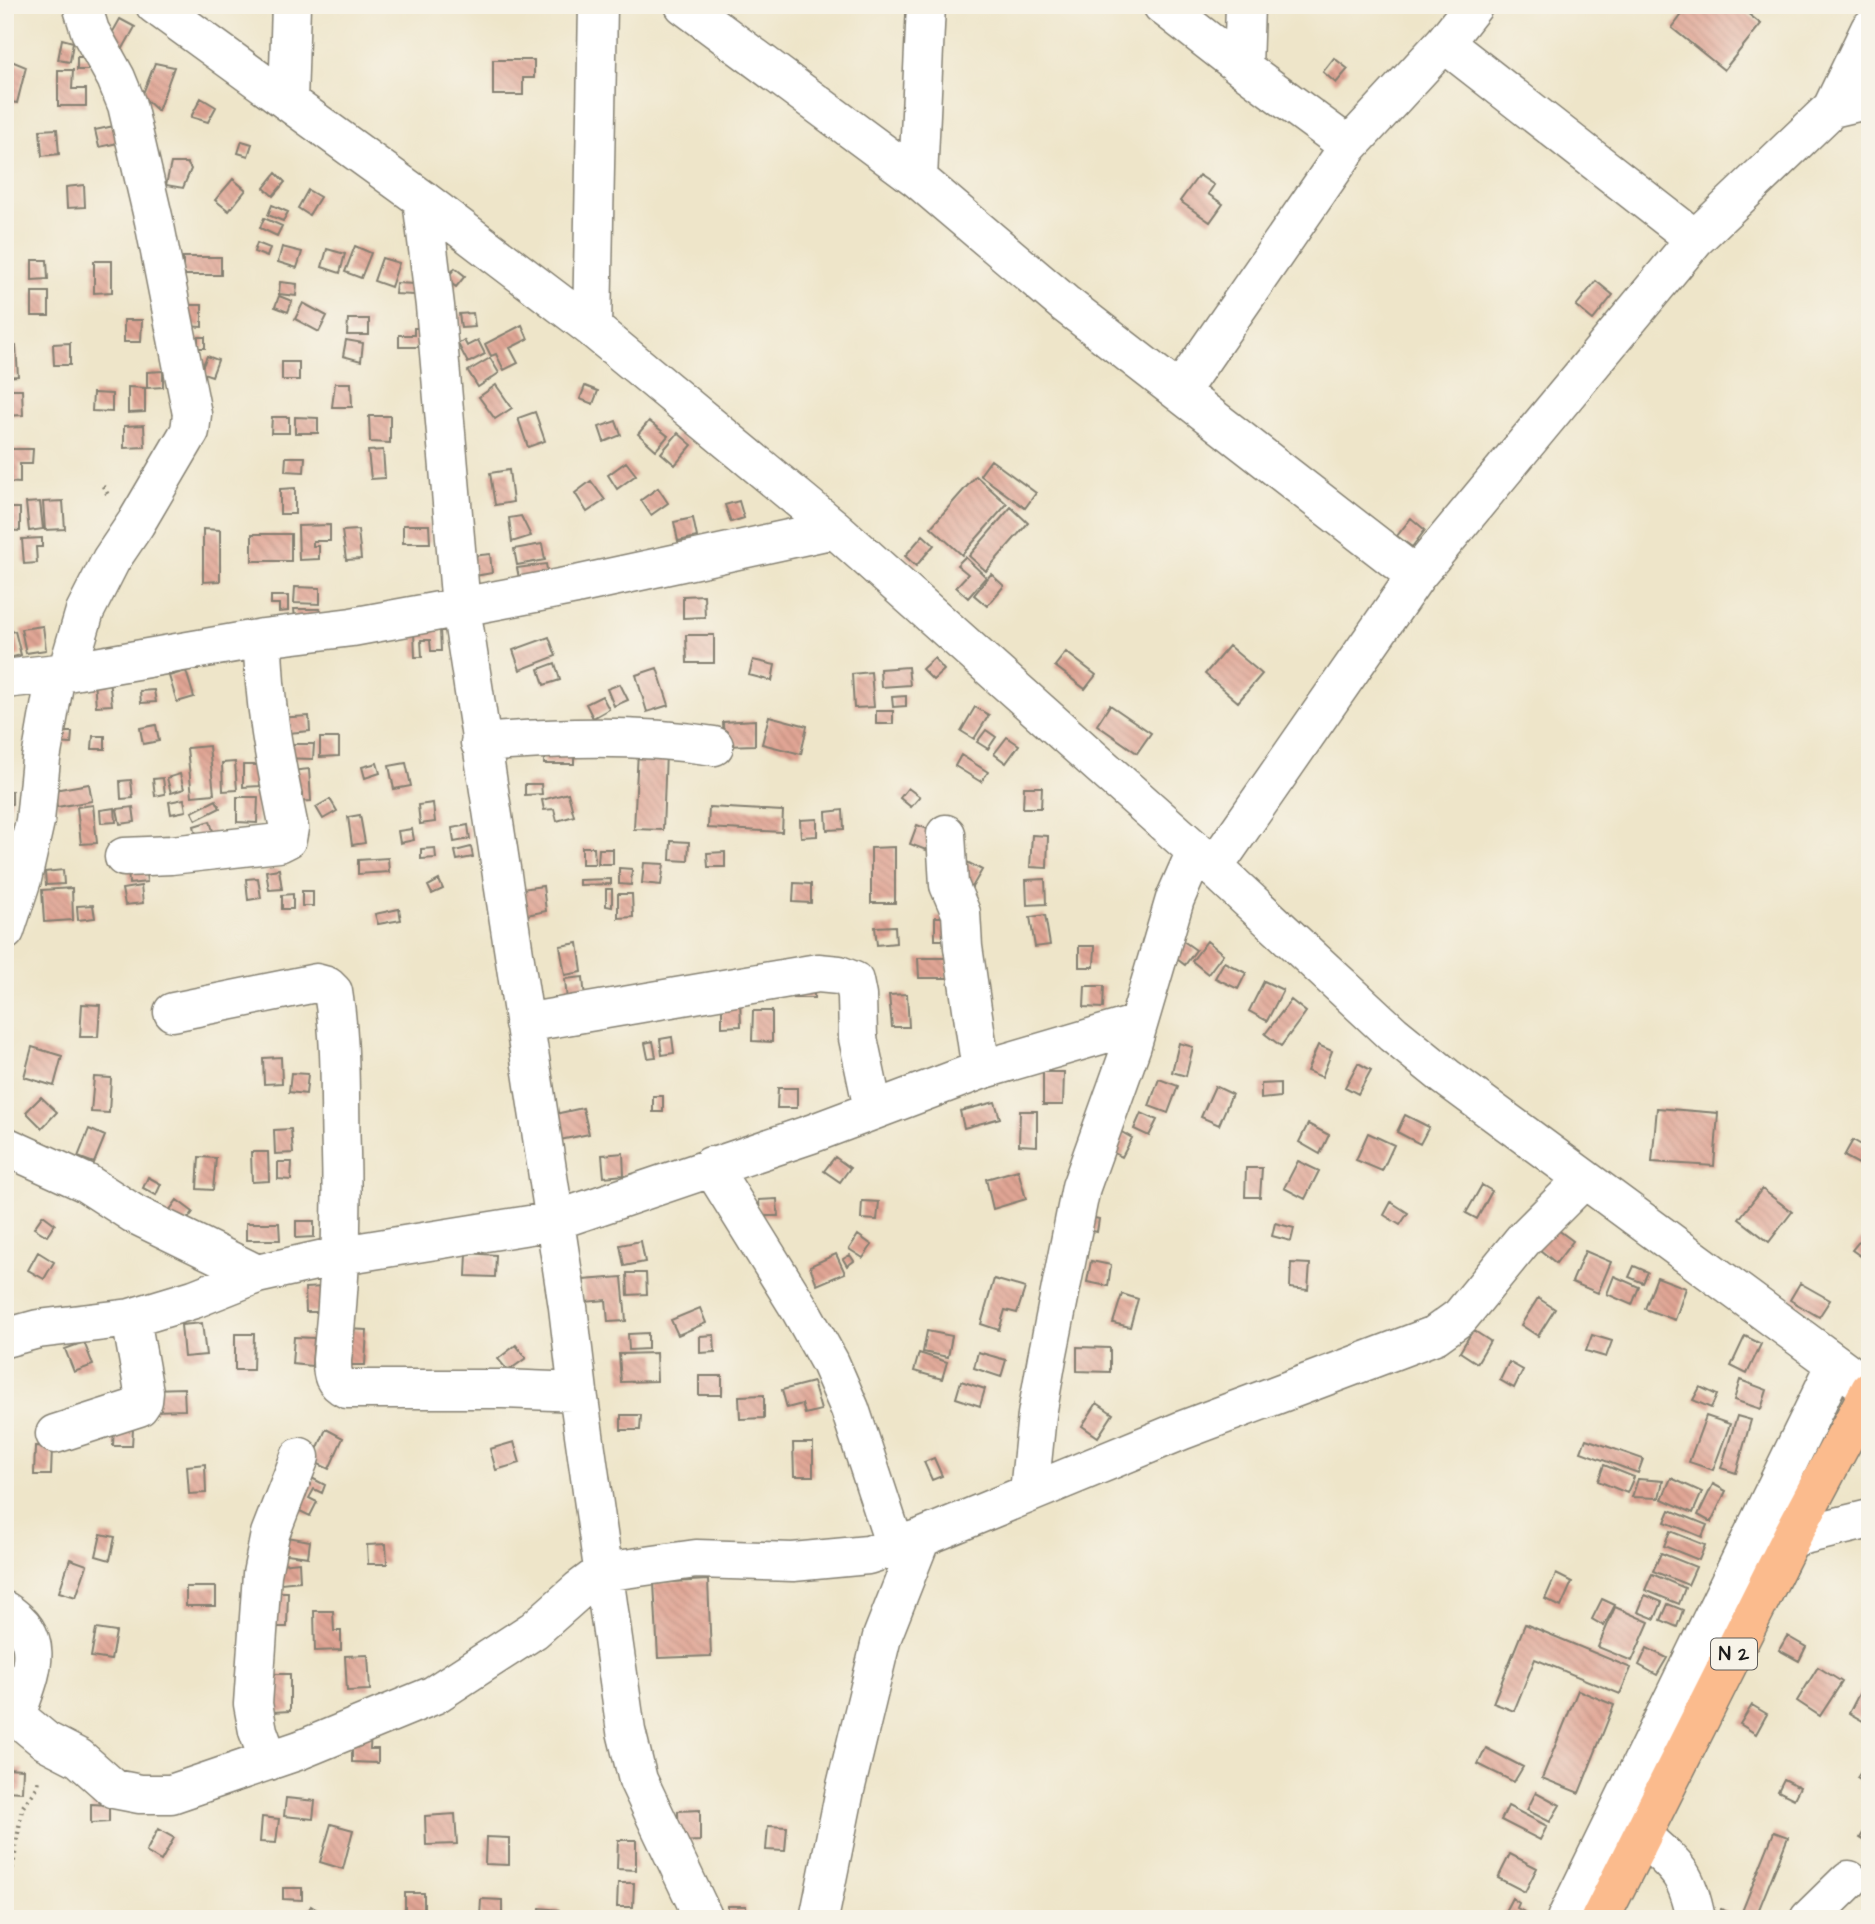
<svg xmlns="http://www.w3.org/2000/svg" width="1875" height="1924" viewBox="0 0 1875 1924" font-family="'Architects Daughter',sans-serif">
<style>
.building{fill:url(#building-back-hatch)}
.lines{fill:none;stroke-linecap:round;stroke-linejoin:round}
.minor-casing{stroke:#858072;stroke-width:41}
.primary-casing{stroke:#858072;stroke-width:41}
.path{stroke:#858072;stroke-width:4.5;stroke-dasharray:2 5;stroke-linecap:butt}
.minor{stroke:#fff;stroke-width:38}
.primary{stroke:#fbbb8d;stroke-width:38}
.labels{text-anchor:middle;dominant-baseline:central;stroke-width:7;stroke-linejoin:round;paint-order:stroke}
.shield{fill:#f7f3e8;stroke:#5e5c59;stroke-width:2}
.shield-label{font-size:19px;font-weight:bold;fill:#1c1c1c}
</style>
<defs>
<pattern id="building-back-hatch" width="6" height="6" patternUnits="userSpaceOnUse" patternTransform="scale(1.75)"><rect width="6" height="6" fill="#e0a594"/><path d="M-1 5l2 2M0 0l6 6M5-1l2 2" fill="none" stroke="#c08d7f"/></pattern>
</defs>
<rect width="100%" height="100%" fill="#f7f3e8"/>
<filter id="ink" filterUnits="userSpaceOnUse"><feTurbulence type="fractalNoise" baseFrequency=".0143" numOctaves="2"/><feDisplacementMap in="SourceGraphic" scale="14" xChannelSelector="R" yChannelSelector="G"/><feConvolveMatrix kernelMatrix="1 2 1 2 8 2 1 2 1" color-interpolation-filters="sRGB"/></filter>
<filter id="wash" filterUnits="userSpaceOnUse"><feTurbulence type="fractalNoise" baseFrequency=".00686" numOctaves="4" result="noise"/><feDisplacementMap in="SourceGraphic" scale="28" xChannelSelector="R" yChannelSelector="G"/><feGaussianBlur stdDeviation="1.57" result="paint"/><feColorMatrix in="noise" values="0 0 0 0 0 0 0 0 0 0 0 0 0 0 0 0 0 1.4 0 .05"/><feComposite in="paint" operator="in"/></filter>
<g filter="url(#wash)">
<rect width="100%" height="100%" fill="#eee5c9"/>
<g id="blocks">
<path class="building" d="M1689,5H1737L1761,24L1724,70L1672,28Z
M120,19L135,27L121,52L106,44Z
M62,39L73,42L70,62L58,60Z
M77,57H89L88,70H77Z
M1334,58L1348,69L1336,83L1323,72Z
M9,60L26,67L17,103L5,101V70Z
M493,60H534V78H523V95H493Z
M155,63L174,67L158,111L142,96Z
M58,70H73L72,89H86V106H58Z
M201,98L216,107L208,122L191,117Z
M114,126L118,143L99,147L95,130Z
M57,129L59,154L42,156L40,130Z
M242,141L252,144L248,156L238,153Z
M171,163H187L191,169L183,188L166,185Z
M276,173L285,182L273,196L264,188Z
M1199,175L1214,185L1208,194L1223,204L1210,222L1180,201Z
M233,179L246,190L229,211L215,200Z
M84,185L85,207L67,208L66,187Z
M308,190L320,197L309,215L298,208Z
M272,205L288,212L283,221L268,215Z
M264,218L282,226L277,236L260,228Z
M257,243L270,248L267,257L254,252Z
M355,246L371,253L361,278L345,272Z
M282,247L302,252L297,268L278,262Z
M327,249L345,254L340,273L322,267Z
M183,257H221V275H183Z
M382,258L399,263L391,287L374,281Z
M32,260H47L48,279L32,280Z
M94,261H112V292L94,293Z
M455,268L465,276L456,287L446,279Z
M1596,281L1613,295L1593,320L1576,306Z
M280,282L297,284L296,296L279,294Z
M396,283L415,284L414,295L395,294Z
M32,292H49V316H32Z
M279,296L292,301L288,312L275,307Z
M303,303L327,316L319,332L295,319Z
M186,305H202V327L186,326Z
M473,313L475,327L461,328L459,314Z
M348,319H369V335H347Z
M124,320H142L141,342H124Z
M522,325L528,339L510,348L518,363L504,370L496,354L491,356L485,344Z
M414,328H428V347H399V335H414Z
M198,337H205V348H198Z
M346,340L363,343L361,361L343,356Z
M464,340L467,346L478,340L485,354L468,363L458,344Z
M70,343V365H54L53,344Z
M16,346L18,376L5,377V347Z
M207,356L218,360L212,376L200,372Z
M490,358L499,373L478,387L468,371Z
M282,362H299V380H282Z
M163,371V387L147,388V372Z
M335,383H351L352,407H332Z
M496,385L512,408L495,419L479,397Z
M585,386L598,391L593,404L580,399Z
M128,387L145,388V412L128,413Z
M5,389H22L23,415L5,416Z
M93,393L112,394V412L92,411Z
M535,412L545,441L528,447L518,418Z
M369,416H390V443L370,442Z
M272,417H289V433H271Z
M295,417L318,418V433H295Z
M616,421L621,435L604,442L599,427Z
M649,421L668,436L656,450L638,434Z
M144,425L145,447L124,448V426Z
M678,433L692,445L675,465L661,453Z
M5,449H33L32,464H20V483L5,482Z
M383,450L385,478L371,479L368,451Z
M286,457H305L304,472L285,471Z
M991,460L1036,493L1025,508L980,475Z
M626,462L636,475L617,489L608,475Z
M509,470L513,502L495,505L490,473Z
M976,476L1007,504L962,555L931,527Z
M591,481L605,500L587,512L575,493Z
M295,488V514H280V489Z
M658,488L668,503L651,515L641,500Z
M63,501L65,529L45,530L43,502Z
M739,501L744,518L731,522L725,505Z
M40,502L43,529L29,531L26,503Z
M1011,507L1028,523L986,571L969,556Z
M5,508H20V531L5,530Z
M521,516L531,536L512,542L509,518Z
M693,518L697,537L678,541L674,522Z
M1411,518L1425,530L1412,547L1397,536Z
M330,525V541H313V546H319V559L299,560L298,526Z
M403,525H429L430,543H403Z
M203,529L220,530V581L203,582Z
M358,530L361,559L346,560L342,531Z
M252,534H291V561H252Z
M923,535L934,545L916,566L905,556Z
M42,538V547H36L37,563L24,564L22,539Z
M542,544L545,560L517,565L514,549Z
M490,554L492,573L475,576L472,556Z
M965,557L986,577L968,598L956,587L968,574L957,565Z
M546,564L548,575L519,578L517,568Z
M991,574L1004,586L987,606L974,595Z
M295,587L320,588V604L294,603Z
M704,595L705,617L683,618V596Z
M271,596H288V611L279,612V604H271Z
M294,609H320L319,618H295Z
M43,626L46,650L26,653L21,629Z
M440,630L441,651H431L430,640H421L422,657H415L414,631Z
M15,631L21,655L5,659V633Z
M686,635H714V663H687Z
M549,637L556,656L520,670L513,650Z
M1229,646L1262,674L1238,702L1205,674Z
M1066,652L1096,675L1085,689L1055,666Z
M934,658L944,670L933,680L922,669Z
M753,660L775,665L772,681L749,675Z
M555,663L560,680L544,685L539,669Z
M908,667L910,685L881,687L880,669Z
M657,668L669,705L647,712L636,675Z
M186,671L194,697L177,702L169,676Z
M871,672L874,707L854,708L852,674Z
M109,679L112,705L96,706L94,680Z
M620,684L628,700L614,706L607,689Z
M154,690L156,702L141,703L140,691Z
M602,696L609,709L593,718L586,704Z
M906,696V706L893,707L892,697Z
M5,697H9V714H5Z
M1110,705L1151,733L1137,753L1097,725Z
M975,707L989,715L974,739L961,731Z
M876,711H893V724H876Z
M309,716L310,731L277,734L276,718Z
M769,716L807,726L801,754L762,744Z
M755,720V745L724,746L723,722Z
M156,725L159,741L143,744L140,728Z
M986,730L996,737L988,749L977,742Z
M57,732H72L71,744L56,743Z
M93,736H105V749H92Z
M1007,737L1019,745L1006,763L994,754Z
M320,738H339V756L320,757Z
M282,744H314L313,759L282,758Z
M209,746L214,794L192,796L187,748Z
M544,746H574V764H544Z
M638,751L666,752L663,830L634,829Z
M961,755L988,772L981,782L955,766Z
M235,762L237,790L223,791L222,763Z
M377,763L380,773L365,778L362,767Z
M406,763L411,786L394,789L389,766Z
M243,765H260V786L243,787Z
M309,769L311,801L294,802L291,771Z
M180,774L184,789L171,793L167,778Z
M163,778L165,794L155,796L153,779Z
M131,780L133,798L121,799L120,781Z
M89,784L92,801L57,807L54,790Z
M525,784H541L542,794L525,795Z
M1024,787H1042L1041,808H1023Z
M908,788L920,797L911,807L900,798Z
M5,791H12V804L5,805Z
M568,793L574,816L557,821L554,809L544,810L542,800Z
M237,797H258L257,823L237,822Z
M184,799L186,811L171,814L169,802Z
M330,799L337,811L323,819L316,807Z
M216,800L220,808L196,820L192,812Z
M433,803L435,822L420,824L418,805Z
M93,805L97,843L81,844L77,807Z
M133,807L135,822L120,824L117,809Z
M709,807L783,811L782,832L708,828Z
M115,808L116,822L101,823L100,810Z
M843,810L844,829L827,830L826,812Z
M360,815L365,843L352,845L348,817Z
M817,819V836L801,837L800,820Z
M210,821L215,838L198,843L194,826Z
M468,825L470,839L454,842L452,828Z
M917,825L933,831L926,850L910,844Z
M412,829L414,840L400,843L398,831Z
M1032,835L1048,836L1047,868L1030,867Z
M671,841L689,842L688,861L670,860Z
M471,847L473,857L457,860L455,851Z
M582,847H594L595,864H582Z
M895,847V903H871V848Z
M435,848L436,858L421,859V849Z
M599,849H613V864H598Z
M725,852V867H708L707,853Z
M388,858L389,872L358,874V860Z
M965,861L982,870L971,889L955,880Z
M644,863L664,864L661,885L642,883Z
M145,865L147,882L129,884L128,867Z
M619,868L632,869L631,885L619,884Z
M279,869L282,889L269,890L266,871Z
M63,870L64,884L46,885L45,872Z
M258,878L261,898L248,900L246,879Z
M611,879V884L579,885V880Z
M1045,879L1046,904L1027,905L1026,880Z
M439,880L443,889L432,894L428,886Z
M794,883L811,884V903L793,902Z
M141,886L143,903L125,905L122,889Z
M543,886L546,911L527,915L522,889Z
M72,888L73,920L44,922L42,890Z
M606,889H612V907L606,906Z
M302,891H313V906H302Z
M293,894V909H282V895Z
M618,894H632L633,917L618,918Z
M93,905L95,918L78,920L77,906Z
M399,909L401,920L378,924L375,914Z
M1045,915L1050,945L1035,947L1030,917Z
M935,917H951L952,940H935Z
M895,926L896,943L877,945L875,927Z
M1176,936L1196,950L1185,965L1165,950Z
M1207,941L1223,954L1208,974L1192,961Z
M578,943L582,972L565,975L560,946Z
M1079,946H1095L1094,967H1079Z
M918,958H948V978H919Z
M1224,962L1246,973L1238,989L1215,978Z
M583,977L585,1000L567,1002L565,979Z
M1264,981L1283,990L1267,1021L1249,1011Z
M793,982H814V998H793Z
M1085,986H1104L1103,1008L1084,1007Z
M907,994L909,1027H892L889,995Z
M740,999L741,1026L722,1027V1000Z
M1291,1000L1306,1012L1281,1046L1265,1034Z
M82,1004L100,1005L98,1037H80Z
M753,1011H772V1042L752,1041Z
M672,1037L674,1053L662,1055L660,1039Z
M653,1041L656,1057L648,1058L645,1043Z
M1179,1043L1193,1047L1186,1076L1172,1072Z
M1318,1045L1332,1051L1322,1077L1307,1071Z
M32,1047L62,1056L54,1086L24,1077Z
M281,1057L282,1083L264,1084L263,1058Z
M1358,1063L1371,1070L1358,1094L1345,1087Z
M1043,1072H1064L1063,1105H1043Z
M291,1073L308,1074L306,1094L289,1092Z
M94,1077L111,1078L109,1113L91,1112Z
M1159,1079L1178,1086L1168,1113L1149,1106Z
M1280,1083V1097L1261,1099V1084Z
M1215,1086L1232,1094L1219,1125L1201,1117Z
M778,1088H797V1108H777Z
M653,1096H663V1112H653Z
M41,1097L57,1112L42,1128L26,1112Z
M995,1102L1000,1118L964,1128L960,1111Z
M583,1108L589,1134L560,1140L555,1114Z
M1657,1108L1718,1113L1714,1166L1652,1162Z
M1020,1111H1037V1146L1019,1145Z
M1141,1113L1157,1120L1149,1136L1134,1129Z
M1405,1115L1429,1127L1420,1144L1397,1132Z
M1308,1124L1329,1135L1320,1154L1299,1142Z
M89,1129L105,1136L94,1163L78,1157Z
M291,1129L293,1153L275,1154L274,1130Z
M1118,1130L1132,1138L1122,1157L1108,1150Z
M1368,1133L1394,1145L1382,1171L1356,1160Z
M1853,1140L1870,1150V1170L1844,1156Z
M251,1152H268L269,1181L252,1182Z
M623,1153L624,1175L604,1177L602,1155Z
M199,1157L216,1158L213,1190L197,1189Z
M835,1157L850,1168L840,1182L824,1171Z
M1298,1161L1319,1171L1305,1199L1284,1188Z
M278,1162H292L291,1180L278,1179Z
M1246,1168H1262L1260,1197H1245Z
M1018,1170L1026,1199L993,1209L986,1179Z
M148,1177L161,1184L156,1195L143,1188Z
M1482,1185L1492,1191L1477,1219L1466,1213Z
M1762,1189L1792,1212L1769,1242L1739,1219Z
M777,1199L778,1216H760L759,1200Z
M177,1200L193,1212L180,1230L164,1218Z
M862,1201L879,1202L877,1220L861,1219Z
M1391,1202L1408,1213L1400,1225L1384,1215Z
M43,1215L55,1224L47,1236L34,1228Z
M1086,1216L1099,1219L1097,1232L1084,1229Z
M296,1221H314V1237L296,1238Z
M246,1223H279L280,1240H246Z
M1275,1223L1294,1228L1291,1241L1272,1236Z
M1550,1224L1573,1241L1556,1263L1534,1245Z
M858,1235L872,1245L863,1258L849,1249Z
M1861,1239L1870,1245L1869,1262L1852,1250Z
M641,1241L645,1262L624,1266L620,1245Z
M1585,1251L1611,1262L1598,1293L1572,1282Z
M38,1252L54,1262L44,1279L28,1270Z
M467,1253L496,1255L495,1277L466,1276Z
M836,1254L845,1273L817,1285L810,1266Z
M850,1255L854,1261L847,1266L843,1259Z
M1091,1261L1111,1265L1108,1286L1087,1282Z
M1291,1263L1310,1264L1308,1290L1290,1288Z
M1634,1266L1648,1272L1643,1283L1629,1277Z
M627,1273H646L647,1294L628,1295Z
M1614,1276L1639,1287L1632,1305L1607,1294Z
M622,1277L626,1321L608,1322L606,1300L585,1302L583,1280Z
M1657,1277L1686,1288L1675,1320L1645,1309Z
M994,1279L1025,1288L1017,1313L1005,1310L999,1330L981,1324Z
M1800,1283L1830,1300L1819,1317L1790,1300Z
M324,1287L325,1312H306L305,1288Z
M1122,1294L1138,1299L1130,1327L1113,1323Z
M1538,1298L1555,1309L1538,1336L1521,1325Z
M700,1308L706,1323L678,1335L671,1320Z
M202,1323L206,1355L184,1357L181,1325Z
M346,1329L367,1330L365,1365H344Z
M1473,1330L1490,1341L1477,1363L1460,1352Z
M927,1331L952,1336L948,1357L923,1352Z
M648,1333V1349L629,1350L628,1334Z
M235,1334H254L253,1370H235Z
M714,1335L715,1352L700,1353V1336Z
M1592,1335L1612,1341L1606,1357L1586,1351Z
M1745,1336L1761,1344L1747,1374L1731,1366Z
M294,1337L314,1338L312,1366L292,1364Z
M84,1342L93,1365L74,1372L65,1349Z
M516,1345L526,1358L508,1371L498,1359Z
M1077,1347L1110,1348V1372L1077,1371Z
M978,1352L1006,1360L1001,1377L974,1368Z
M656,1353L657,1381L621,1382L619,1354Z
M919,1353L947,1362L942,1379L914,1371Z
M1509,1362L1523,1370L1514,1388L1500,1380Z
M699,1376H722V1395H699Z
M1740,1380L1767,1390L1761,1409L1734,1400Z
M961,1381L985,1389L980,1406L956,1398Z
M813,1382L821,1410L805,1414L802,1404L787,1408L782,1390Z
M1700,1387L1717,1395L1711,1408L1693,1400Z
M184,1388L185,1410L152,1411L151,1389Z
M764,1395V1418L740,1419L739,1396Z
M1097,1403L1113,1414L1098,1437L1082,1426Z
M621,1415H641L640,1430H621Z
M1706,1416L1730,1424L1713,1470L1689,1462Z
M1737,1416L1751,1420L1736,1473L1721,1468Z
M114,1427L133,1429L132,1446H113Z
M326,1429L343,1438L329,1469L312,1461Z
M1586,1439L1643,1459L1638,1473L1581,1452Z
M514,1442L520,1463L496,1470L490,1449Z
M793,1443H813V1476H794Z
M35,1446L52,1447L51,1475H34Z
M934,1458L942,1476L932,1480L924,1462Z
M205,1464L206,1493L189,1494L187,1466Z
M1604,1465L1634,1477L1627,1493L1598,1481Z
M308,1476L325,1485L322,1493L314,1489L309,1498L317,1502L310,1516L292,1507Z
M1671,1478L1702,1492L1693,1513L1662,1499Z
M1638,1479L1663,1481L1659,1498L1632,1497Z
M1870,1482V1497L1864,1495Z
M1713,1484L1726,1491L1711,1522L1698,1515Z
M1670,1510L1707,1525L1702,1537L1665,1522Z
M1670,1531L1705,1545L1699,1560L1664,1546Z
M101,1534L115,1537L110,1560L96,1556Z
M282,1536L310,1541L308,1557L280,1553Z
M386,1544L387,1564H368L367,1545Z
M1661,1553L1696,1567L1688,1585L1653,1571Z
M70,1559L87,1565L76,1597L59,1592Z
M299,1562L300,1581L281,1583L280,1564Z
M1556,1574L1572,1582L1561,1607L1545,1599Z
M1652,1574L1685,1588L1679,1604L1645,1590Z
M708,1580L711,1656L658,1658L654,1583Z
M186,1587H216V1606H186Z
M268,1592H288L287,1627H267Z
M1645,1595L1662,1602L1655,1619L1638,1612Z
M1602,1599L1615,1605L1604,1626L1592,1619Z
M1668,1604L1683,1610L1677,1627L1661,1620Z
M1615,1607L1649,1622L1632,1661L1598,1647Z
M314,1611H333L334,1631H341V1650L315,1651Z
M1525,1624L1631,1668L1620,1694L1535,1659L1514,1711L1493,1703Z
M96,1629L116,1632L111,1660L91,1657Z
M1787,1636L1806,1647L1799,1661L1779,1650Z
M1647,1648L1667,1658L1657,1675L1639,1665Z
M368,1655L370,1690L347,1691L345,1656Z
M1818,1667L1842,1682L1820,1716L1797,1701Z
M271,1674H290V1711L272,1712Z
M1862,1688L1870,1692V1725L1849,1713Z
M1578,1690L1614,1705L1579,1793L1542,1778Z
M1752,1705L1767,1714L1756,1734L1740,1724Z
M352,1733L371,1734L370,1749H378V1763L352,1762Z
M1486,1748L1523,1767L1514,1782L1478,1764Z
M1870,1758V1786L1857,1778Z
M5,1768L23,1769L22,1792L5,1791Z
M1784,1779L1800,1787L1794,1799L1778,1791Z
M1536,1792L1560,1805L1550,1822L1527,1810Z
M286,1798L315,1801L313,1819L284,1816Z
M91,1804L109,1805V1822L91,1823Z
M1508,1806L1547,1826L1540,1840L1501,1820Z
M700,1810V1841L679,1842L678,1811Z
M455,1814L457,1844L426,1845L425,1816Z
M262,1817L279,1819L276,1843L260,1842Z
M1870,1822V1844L1860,1838Z
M331,1824L353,1830L343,1869L320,1862Z
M768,1826L787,1827L785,1851L766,1850Z
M158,1829L174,1838L161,1861L146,1852Z
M1774,1832L1788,1837L1755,1919H1739Z
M486,1837L509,1838V1865L485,1864Z
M618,1840H636V1870L617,1869Z
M1510,1854L1537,1868L1525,1892L1498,1878Z
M618,1883H634L633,1907H617Z
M283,1888H302V1900L283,1899Z
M405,1893H424V1919H405Z
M1512,1898L1519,1903L1517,1908L1526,1913L1523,1919H1501Z
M481,1899L502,1900V1918L480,1917Z
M311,1906L332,1919H303Z
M728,1906H746V1919H728Z
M540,1908L559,1910L558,1919H539Z
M1721,1909L1737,1916L1736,1919H1717Z"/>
</g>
</g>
<g filter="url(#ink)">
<use href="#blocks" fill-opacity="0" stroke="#858072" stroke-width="2"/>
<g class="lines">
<g class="minor-casing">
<path id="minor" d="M155,5L422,199L592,328L835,529L1196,851L1393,1034L1446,1077L1870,1389
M684,5L918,179L1064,303L1416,576L1695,239L1832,108L1870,99
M1162,5L1243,68L1245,5
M1444,43L1695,239
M1243,68L1349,146
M288,101L291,5
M1832,108L1870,29
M918,179L926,5
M422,199L435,306L461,607L568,1307L578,1392L626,1731L638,1780L704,1919
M592,328L598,5
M1180,391L1349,146L1444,43L1474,5
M67,672L85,611L111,560L136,523L190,431L192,414L154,221L127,105L116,78L90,31L82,5
M5,679L67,672L263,638L352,627L461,607L576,585L835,529
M480,743C558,737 636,734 714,746
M946,834L949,885L961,913L963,947L981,1070
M124,857L171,855L279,843L287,839L289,828C276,765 263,703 263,638
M1214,867L1416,576
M5,931L22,879L35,821L41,759L56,673
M173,1012L316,983L327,986L333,992C342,1045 339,1099 341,1152C343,1224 340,1288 332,1360C332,1375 333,1382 347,1389H503L578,1392
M524,1023L818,973L839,975L854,981L857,996L858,1038L873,1109
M5,1146L86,1183L134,1214L257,1274
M711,1166L801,1311L830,1363L850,1409L895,1546
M5,1338L38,1329L131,1318L194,1299L257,1274L342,1255L554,1221L811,1134L981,1070L1138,1024
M55,1434L139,1407L143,1401L144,1392L131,1318
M1029,1492L1037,1415L1047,1358L1081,1187L1132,1045L1175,899L1196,851
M1791,1538L1870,1519
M5,1611C50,1639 29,1676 16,1716
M5,1707L46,1741L79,1758L114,1789L140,1794H171L300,1750L434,1695L534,1630L579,1590L603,1572L696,1559L793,1562L868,1555L921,1538
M269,1761L258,1731L253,1704L262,1574L270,1534L300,1457
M1643,1837C1677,1867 1687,1873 1696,1919
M819,1919L845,1790L882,1637L921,1538L1183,1430L1435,1335L1460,1317L1523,1240L1583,1180
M1566,1919L1836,1364
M1809,1919L1849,1880"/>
</g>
<g class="primary-casing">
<path id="primary" d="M1600,1919L1791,1538L1870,1390"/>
</g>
<path class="path" d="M103,486L109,497
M5,1888L13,1866L22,1808L38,1786L39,1777"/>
<use href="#minor" class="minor"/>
<use href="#primary" class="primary"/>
</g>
</g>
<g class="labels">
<rect class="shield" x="1711" y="1638.5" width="46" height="31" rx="5"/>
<g class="shield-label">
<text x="1734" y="1654">N 2</text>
</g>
</g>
<rect width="1875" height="1924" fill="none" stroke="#f7f3e8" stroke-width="28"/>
</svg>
